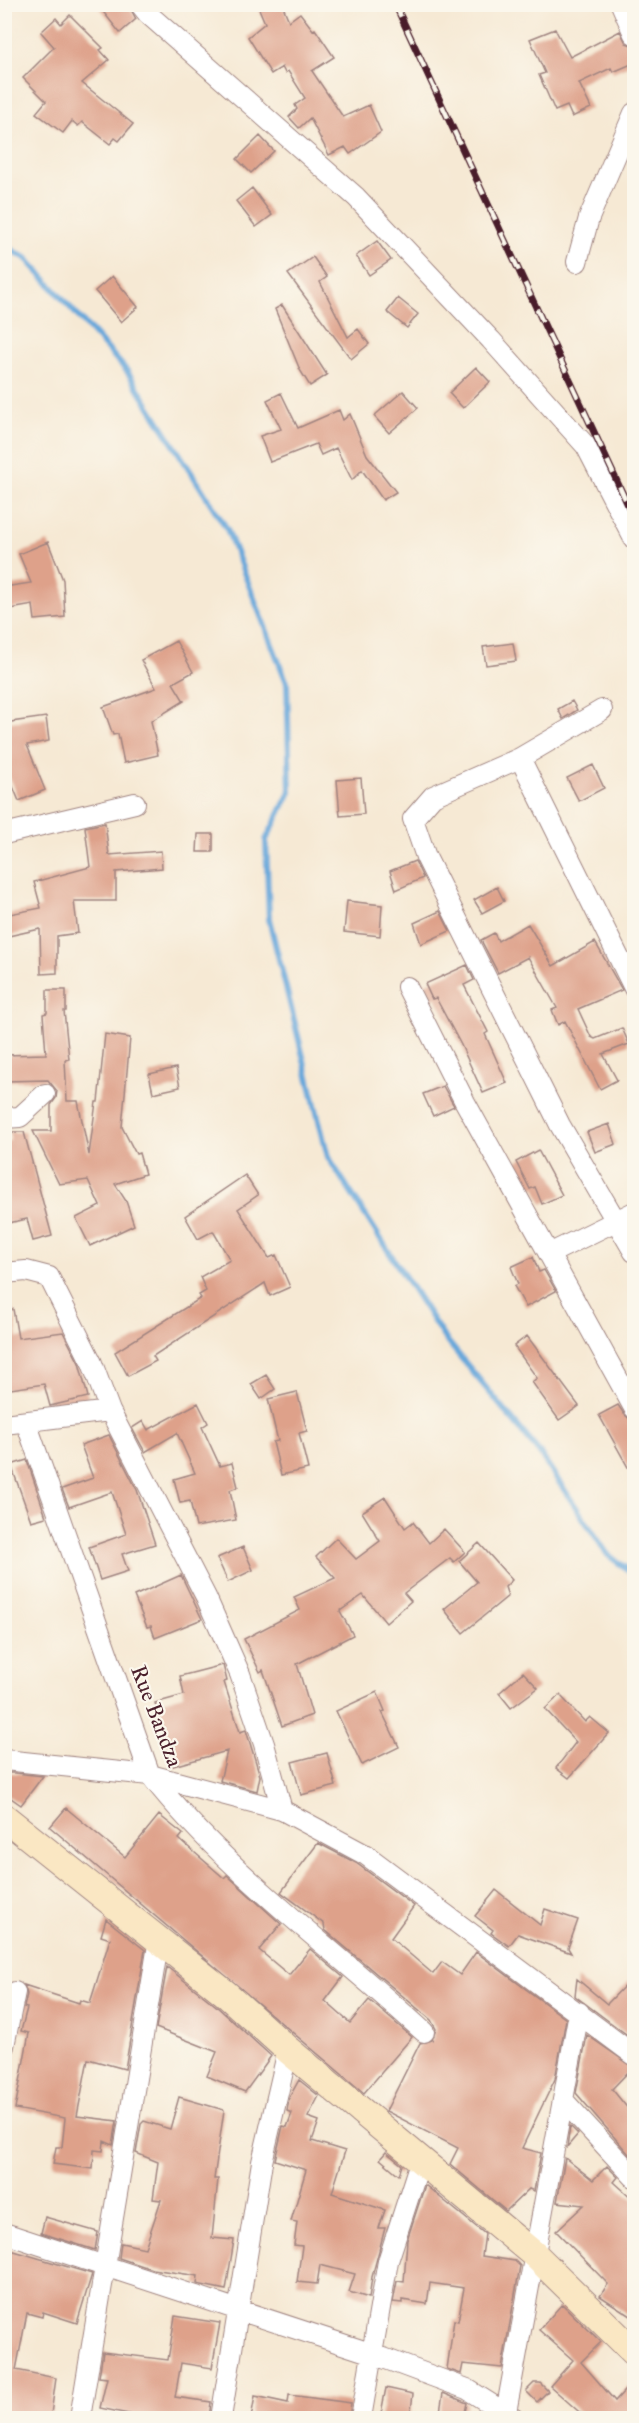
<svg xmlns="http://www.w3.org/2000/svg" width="639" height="2423" viewBox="0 0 639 2423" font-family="'IM FELL Great Primer',serif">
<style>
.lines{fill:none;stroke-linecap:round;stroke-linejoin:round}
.stream{stroke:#68a7da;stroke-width:6}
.building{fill:#dea18a}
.street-casing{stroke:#a08480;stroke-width:22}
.secondary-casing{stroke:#a08480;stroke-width:29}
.street{stroke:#fff;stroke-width:20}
.secondary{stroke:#fae7c3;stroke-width:27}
.rail-casing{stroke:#4a1f2b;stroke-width:7}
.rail{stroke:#fbf7ec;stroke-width:4.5;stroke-dasharray:14;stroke-linecap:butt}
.labels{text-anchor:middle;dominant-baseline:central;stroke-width:4.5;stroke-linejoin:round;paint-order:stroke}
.street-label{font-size:22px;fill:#4a1f2b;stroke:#fbf7ec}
</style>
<rect width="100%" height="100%" fill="#fbf7ec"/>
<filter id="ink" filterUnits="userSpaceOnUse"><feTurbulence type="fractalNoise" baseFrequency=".0167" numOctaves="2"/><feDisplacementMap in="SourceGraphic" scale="12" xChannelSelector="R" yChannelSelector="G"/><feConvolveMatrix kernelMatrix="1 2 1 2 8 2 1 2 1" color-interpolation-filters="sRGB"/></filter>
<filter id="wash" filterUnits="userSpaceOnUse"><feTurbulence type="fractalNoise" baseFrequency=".008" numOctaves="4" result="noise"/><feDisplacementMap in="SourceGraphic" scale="24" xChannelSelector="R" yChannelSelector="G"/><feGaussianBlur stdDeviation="1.35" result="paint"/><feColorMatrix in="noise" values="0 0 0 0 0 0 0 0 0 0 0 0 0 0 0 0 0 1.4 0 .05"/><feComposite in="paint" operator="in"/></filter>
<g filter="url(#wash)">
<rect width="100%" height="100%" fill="#f6e9d4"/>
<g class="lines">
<path class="stream" d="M4,246L26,258L127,371L227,529L287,683L290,792L266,840L269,919L328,1157L443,1336L539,1452L608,1555L634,1574"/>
</g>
<g id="blocks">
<path class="building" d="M97,4H128L136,19L120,33Z
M257,4H282L289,21L300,13L313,30L315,29L334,57L312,71L343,117L369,105L381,132L350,154L345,147L329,155L310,118L299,128L289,117L297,109L295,105L305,98L288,71L285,73L282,67L271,74L248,37L265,23Z
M70,15L103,48L100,50L109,60L82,83L133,124L119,141L115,138L110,144L82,122L78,126L72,121L63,133L36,113L46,101L23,78L54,47L41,32L56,18L61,24Z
M555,29L570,57L620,31L626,43L634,46V63L613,72L611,68L579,83L591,108L572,117L567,106L555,111L539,75L545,73L530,39Z
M260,136L274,151L251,173L237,159Z
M252,188L272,215L256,227L236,201Z
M377,241L391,260L369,275L356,256Z
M313,257L327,277L320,282L348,337L358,329L369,344L351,359L288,274Z
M112,276L138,307L121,322L95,291Z
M398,298L418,314L407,328L387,312Z
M282,305L327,375L310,386L300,370L275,309Z
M476,367L490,382L463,408L449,393Z
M403,391L418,408L389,433L374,416Z
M281,393L298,428L339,410L343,420L350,414L367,455L396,492L383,500L362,470L352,480L336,448L321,455L316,444L270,462L260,436L281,429L267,400Z
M48,542L63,580L65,617L35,620L33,605L4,610V587L31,583L19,554Z
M176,641L193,672L173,683L184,701L151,721L158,755L124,763L118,734L113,735L103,707L156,688L141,660Z
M513,643L516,661L486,665L483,647Z
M572,701L577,710L563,719L558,709Z
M46,717L49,741L27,745L45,790L19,801L4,765V723Z
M593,765L604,788L579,801L567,778Z
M361,778L364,814L340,816L337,780Z
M105,823L109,855L161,851L162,868L116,872V901H74L78,933L57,936V973L41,974L40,929L4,937V915L41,908L34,882L90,867L85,827Z
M198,834H213V852H197Z
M415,861L423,878L396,890L390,871Z
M497,887L504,901L482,913L474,900Z
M347,901L382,905L380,936L344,932Z
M440,911L450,931L421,944L414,923Z
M528,924L553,966L595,942L622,990L578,1009L591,1037L595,1039L622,1028L629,1044L603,1054L617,1080L600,1089L565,1021L558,1025L552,1010L557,1008L528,957L498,973L481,940L494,933L498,941Z
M467,965L474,980L464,985L488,1032L485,1034L507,1083L483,1093L461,1045L436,998L432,999L425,984Z
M47,990H66V1011H64L69,1059L65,1060L67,1101H78L89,1155L96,1102H98L105,1034L130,1038L122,1127L136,1154L139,1153L145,1174L115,1184L126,1201L134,1225L90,1246L76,1218L100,1206L88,1180L59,1184L33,1131H51V1105L56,1098L57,1091L48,1080L4,1081V1055L46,1054L43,1014L47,1013Z
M176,1068L180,1087L153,1093L149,1074Z
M443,1086L454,1106L433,1116L423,1094Z
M609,1124L616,1144L595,1152L587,1132Z
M10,1132H24L52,1236L33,1241L27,1219L4,1224V1142L10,1141Z
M538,1150L562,1195L542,1204L535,1187L530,1189L516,1162Z
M245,1175L258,1195L238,1209L269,1258L276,1255L290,1287L270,1296L265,1283L153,1356L156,1361L128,1376L115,1352L201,1298L199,1295L206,1291L200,1277L230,1260L213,1231L198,1239L185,1216Z
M533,1257L539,1272L544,1270L556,1291L526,1307L514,1286L518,1284L511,1267Z
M4,1309H13L18,1338L63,1332L79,1363L88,1397L50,1406L44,1384L4,1390Z
M527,1336L579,1406L559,1420L532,1382L537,1378L514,1346Z
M266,1375L275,1389L261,1399L251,1384Z
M297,1392L307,1431L299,1433L308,1469L281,1475L273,1442L278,1441L268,1399Z
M198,1403L208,1423L202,1427L220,1466L232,1463L238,1487L230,1490L236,1520L196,1527L190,1501L180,1503L174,1479L195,1473L177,1433L145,1452L132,1428L143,1421L148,1430Z
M618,1405L624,1414L634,1423V1478L599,1415Z
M109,1435L137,1490L155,1544L122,1554L128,1571L100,1580L89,1547L126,1534L112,1492L69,1507L62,1489L93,1478L81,1445Z
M27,1460L46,1517L31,1521L11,1465Z
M385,1497L405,1528L413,1522L429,1543L444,1529L465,1552L454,1562L450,1558L404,1593L411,1601L386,1623L363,1595L340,1611L353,1635L297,1664L312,1715L282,1726L263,1670L260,1672L244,1639L300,1610L294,1597L335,1578L316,1557L336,1538L356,1559L380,1541L362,1512Z
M479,1543L512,1580L505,1587L508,1596L463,1633L444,1609L477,1582L459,1561Z
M243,1547L253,1570L228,1582L217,1558Z
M181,1575L202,1619L155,1638L151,1626L147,1627L134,1596Z
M223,1665L227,1681L224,1682L240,1732L246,1730L260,1776L257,1791L220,1781L227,1751L173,1766L155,1703L184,1695L180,1676Z
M523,1672L538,1688L511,1708L499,1693Z
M377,1692L385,1711L382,1712L399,1747L362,1765L336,1711Z
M560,1695L585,1722L590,1717L609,1733L569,1778L556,1768L576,1742L545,1709Z
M327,1753L336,1786L301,1795L292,1762Z
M4,1773H15L43,1776L21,1805L4,1793Z
M66,1808L125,1857L159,1815L183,1834L179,1839L224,1878L227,1875L281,1924L259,1950L289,1975L310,1949L343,1977L325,2001L350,2023L369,2000L412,2037L364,2093L50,1827Z
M318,1843L356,1863L414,1906L391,1938L433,1974L442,1962L460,1975L476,1952L566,2019L555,2079L522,2148L541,2153L534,2191L529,2189L506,2211L450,2164L458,2148L386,2111L420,2043L432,2040L436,2029L431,2020L325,1930L324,1924L281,1892Z
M496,1890L540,1925L545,1909L578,1920L568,1948L571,1953L518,1934L509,1946L491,1933L493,1930L475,1916Z
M106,1919L145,1950L125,2069L88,2059L77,2116L117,2121L113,2145L104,2141L103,2151L94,2150L93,2169L53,2164L56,2147H62L65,2118L15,2109L29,2033L21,2031L27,2008L24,2007L27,1994L24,1985L79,2003L80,2000L90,2003L110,1939L101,1936Z
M167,1967L215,2005L271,2056L245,2092L207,2076L217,2052L156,2028Z
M634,1976V2040L575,1996L577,1979L607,2004Z
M587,2035L633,2067L612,2089L634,2116V2160L576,2093Z
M299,2080L319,2096L308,2117L319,2121L312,2141L345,2151L332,2193L385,2210L379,2228H385L372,2277L369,2298L349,2292L355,2274L320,2265L317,2284L297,2282L302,2246L294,2245L297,2222L291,2221L306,2170L275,2160L283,2126L287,2127L292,2113L287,2111L289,2098Z
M179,2097L224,2110L214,2179H218L212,2238L234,2240L226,2290L197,2284L198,2276L152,2269L119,2258L121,2243L145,2248L161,2200L153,2199L158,2162L136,2153L141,2124L144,2121L170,2129Z
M570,2126L578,2134L567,2147Z
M386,2152L402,2165L399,2175L380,2159Z
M565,2158L593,2180L607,2166L618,2177L614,2182L634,2200V2318L600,2296L608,2284L556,2231L584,2205L557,2202Z
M425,2185L485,2234L482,2256L515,2261L520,2266L502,2368L463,2364L461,2374L447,2369L454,2320L458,2321L464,2288L430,2283L427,2304L402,2300V2303L393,2302L397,2281L404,2282L407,2240Z
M45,2217L98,2232L95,2250L41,2233Z
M4,2248L92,2274L77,2323L43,2312L42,2317L27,2313L16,2370L56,2378L51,2414L4,2415Z
M562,2304L601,2342L581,2362L615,2401L634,2380V2406L627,2414L631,2418H586L550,2386L573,2360L539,2330Z
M175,2316L220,2323L212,2368L181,2363L175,2397L211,2402L209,2418H147L100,2408L107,2378L99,2377L103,2352L168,2360Z
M534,2383H540L548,2391L537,2402L526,2391Z
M386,2388L413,2394L410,2418H380Z
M443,2393L467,2403L464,2417L439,2418Z
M289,2395L351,2403L349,2418H251L255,2396L288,2403Z"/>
</g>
</g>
<g filter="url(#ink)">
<use href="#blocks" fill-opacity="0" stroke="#a08480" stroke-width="1.5"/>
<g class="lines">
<g class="street-casing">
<path id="street" d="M140,4L148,14L356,197L491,340L586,446L634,539
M621,4L634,34
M577,262L589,218L634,113
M602,710L520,758L433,796L413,819L426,857L560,1125L634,1252
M520,758L634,988
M4,834L135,803
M407,987L465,1102L634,1408
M4,1118L20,1117L45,1094
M549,1254L634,1212
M4,1273L26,1271L49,1277L92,1363L110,1411L206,1597L240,1674L264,1744L282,1810
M26,1422L150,1775C228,1874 332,1947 424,2032
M4,1424L110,1411
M4,1760L150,1775L282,1810L366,1855L634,2055
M4,2046L15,1992
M563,2100L634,2177
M4,2233L370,2353L467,2389L513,2418
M80,2418L159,1939
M221,2418L262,2162L288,2050
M361,2418L388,2261L421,2159
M505,2418L579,2012"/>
</g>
<g class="secondary-casing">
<path id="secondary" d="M4,1817L225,1993L288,2050L536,2256L634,2352"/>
</g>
<use href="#street" class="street"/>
<use href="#secondary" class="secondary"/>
<g class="rail-casing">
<path id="rail" d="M395,4L634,518"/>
</g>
<use href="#rail" class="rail"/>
</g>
</g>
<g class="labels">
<g class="street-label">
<text transform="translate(157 1716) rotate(69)">Rue Bandza</text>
</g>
</g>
<rect width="639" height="2423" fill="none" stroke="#fbf7ec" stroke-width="24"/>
</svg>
